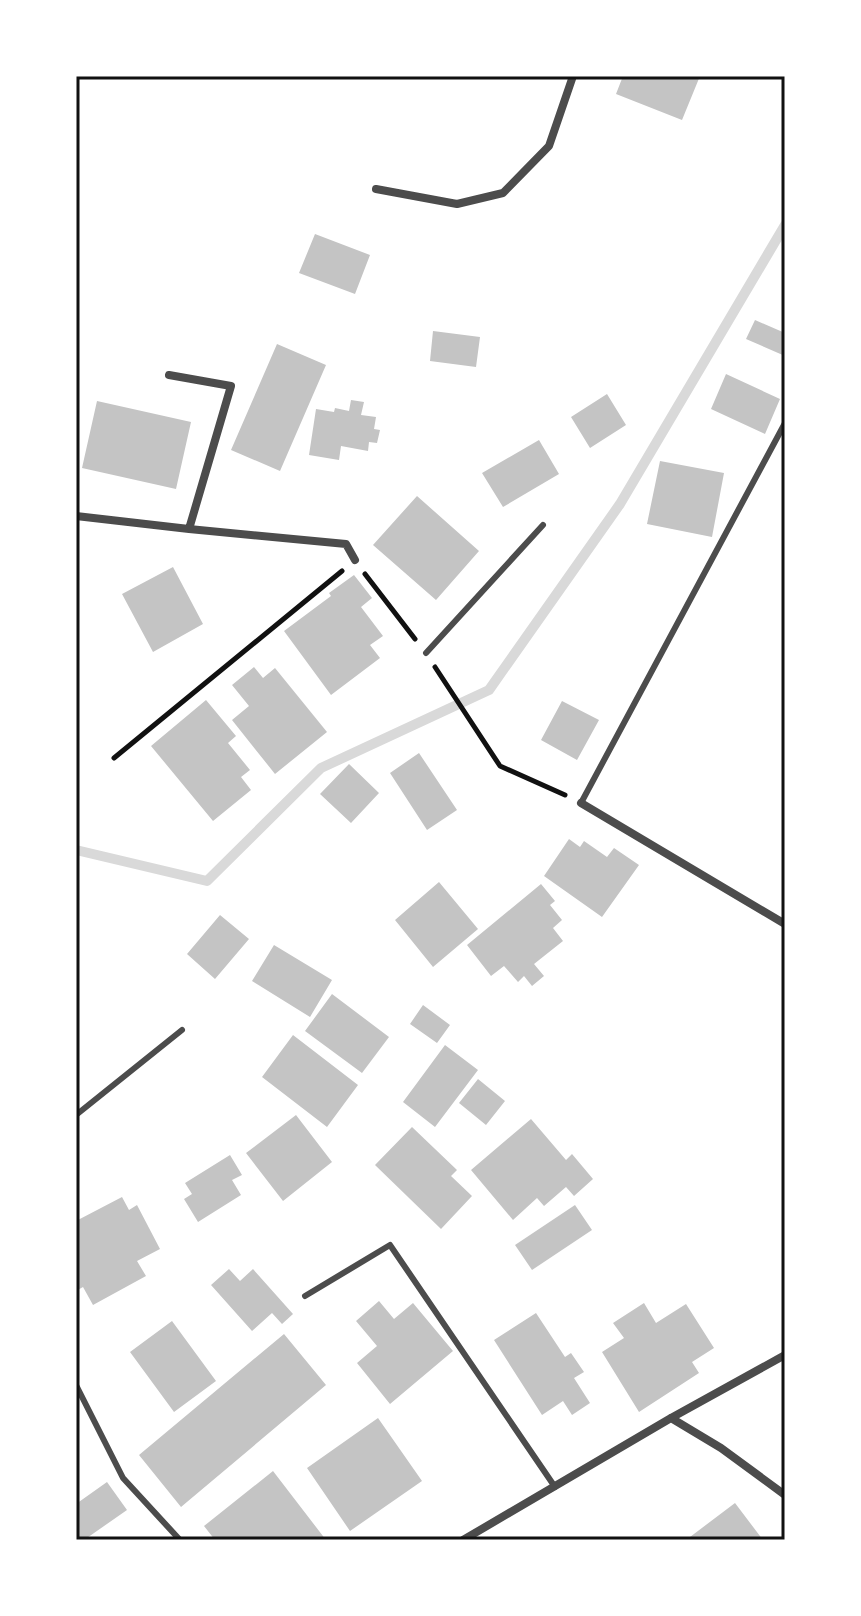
<svg xmlns="http://www.w3.org/2000/svg" width="861" height="1616" viewBox="0 0 861 1616" font-family="Karla,sans-serif">
<style>
.lines{fill:none;stroke-linecap:round;stroke-linejoin:round}
.stream{stroke:#d9d9d9;stroke-width:10}
.building{fill:#c4c4c4}
.path{stroke:#111;stroke-width:5}
.service{stroke:#4c4c4c;stroke-width:6}
.minor{stroke:#4c4c4c;stroke-width:8}
.neatline{fill:none;stroke:#111;stroke-width:3}
</style>
<rect width="100%" height="100%" fill="#fff"/>
<g class="lines">
<path class="stream" d="M76,850L207,881L321,768L489,690L620,504L785,225"/>
</g>
<path class="building" d="M623,76H700L682,120L616,94Z
M315,234L370,255L355,294L299,273Z
M755,320L785,333V356L746,339Z
M433,331L480,337L476,367L430,361Z
M277,344L326,365L280,471L231,450Z
M726,374L780,399L765,434L711,409Z
M607,394L626,425L590,448L571,417Z
M351,400L364,402L361,415L376,417L374,429L380,430L377,443L369,442L368,451L341,446L339,460L309,455L316,409L334,412L335,408L349,411Z
M97,401L191,422L176,489L82,468Z
M539,440L559,474L503,507L482,473Z
M660,461L724,473L712,537L647,524Z
M417,496L479,551L436,600L373,545Z
M173,567L203,624L153,652L122,594Z
M354,575L372,598L361,607L383,636L370,645L380,658L331,695L284,631L331,596L329,593Z
M254,667L263,678L275,668L327,732L275,774L232,720L249,706L232,685Z
M206,700L236,736L228,743L250,770L241,777L251,790L213,821L151,746Z
M562,701L599,720L577,760L541,740Z
M419,753L457,810L427,830L390,773Z
M349,764L379,793L351,823L320,794Z
M569,839L580,847L584,841L607,857L614,848L639,865L602,917L544,876Z
M439,882L478,929L433,967L395,920Z
M541,884L555,901L550,905L562,920L553,928L563,941L534,964L544,976L532,986L524,976L518,982L504,966L491,976L467,945Z
M220,915L249,939L215,979L187,954Z
M274,945L332,980L310,1017L252,981Z
M332,994L389,1037L362,1073L305,1031Z
M423,1005L450,1025L437,1043L410,1024Z
M293,1035L358,1085L327,1127L262,1077Z
M445,1045L478,1070L435,1127L403,1102Z
M478,1079L505,1101L486,1125L459,1103Z
M296,1115L332,1162L283,1201L246,1153Z
M531,1119L566,1160L572,1154L593,1179L574,1196L566,1187L544,1206L537,1198L513,1220L471,1170Z
M412,1127L457,1170L451,1176L472,1196L441,1229L375,1165Z
M230,1155L242,1175L232,1180L241,1195L198,1222L184,1199L192,1194L185,1183Z
M122,1197L129,1210L137,1205L160,1249L137,1261L146,1276L93,1305L83,1287L76,1291V1221Z
M575,1205L592,1230L532,1270L515,1245Z
M229,1269L240,1281L253,1269L293,1314L282,1324L272,1313L252,1331L211,1285Z
M379,1301L394,1319L413,1303L453,1351L390,1404L357,1363L377,1346L356,1321Z
M644,1303L656,1323L686,1304L714,1348L692,1362L699,1373L639,1412L602,1352L624,1338L613,1323Z
M536,1313L565,1357L571,1353L584,1372L574,1378L590,1403L572,1415L563,1401L542,1415L494,1340Z
M172,1321L216,1381L174,1412L130,1352Z
M284,1334L326,1385L181,1507L139,1455Z
M378,1418L422,1481L350,1531L307,1468Z
M273,1471L326,1540H215L204,1526Z
M107,1482L127,1510L84,1540H76V1504Z
M735,1503L763,1540H686Z"/>
<g class="lines">
<path class="path" d="M365,574L415,639
M435,667L500,766L565,795
M114,758L342,571"/>
<path class="service" d="M426,653L543,525
M581,803L785,423
M76,1115L182,1030
M305,1296L390,1245L555,1487
M76,1385L123,1478L180,1540"/>
<path class="minor" d="M376,189L457,204L503,193L549,146L573,76
M169,375L231,386L189,529L346,544L355,560
M76,516L189,529
M581,803L785,924
M671,1418L721,1448L785,1495
M463,1540L671,1418L785,1355"/>
</g>
<rect width="861" height="1616" fill="none" stroke="#ffffff" stroke-width="156"/>
<rect x="78" y="78" width="705" height="1460" class="neatline"/>
</svg>
